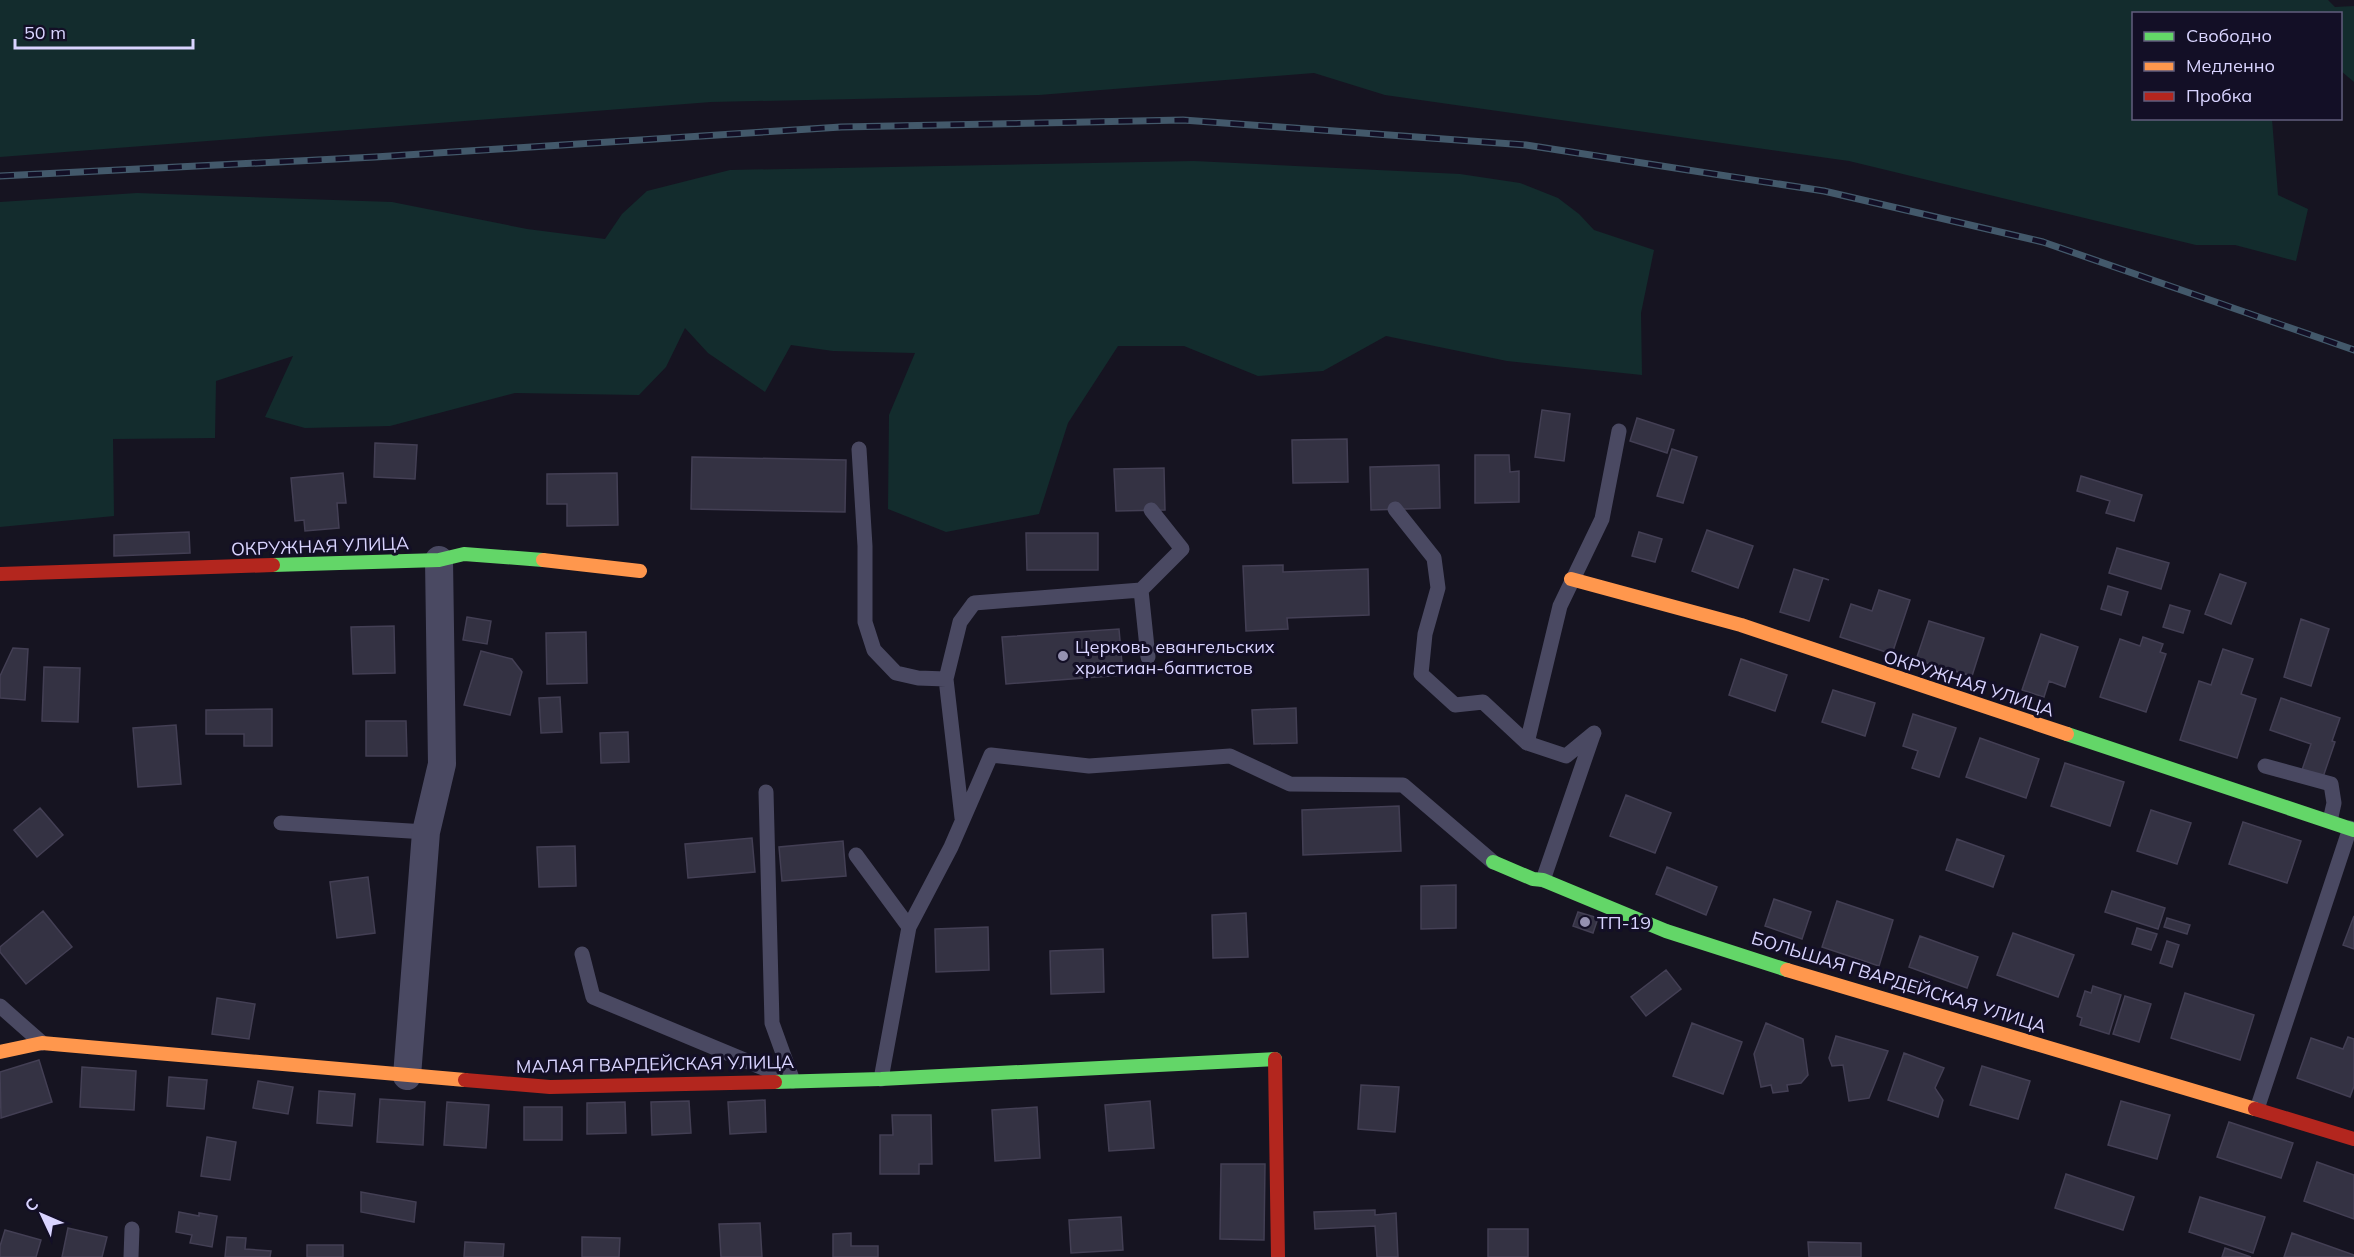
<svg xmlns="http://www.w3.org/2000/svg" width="2354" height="1257" viewBox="0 0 2354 1257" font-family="Mulish,sans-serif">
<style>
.green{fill:#132c2d}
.building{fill:#343243;stroke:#433f54;stroke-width:1.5}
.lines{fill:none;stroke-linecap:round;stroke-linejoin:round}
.lane{stroke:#4a4962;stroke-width:15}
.street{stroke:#4a4962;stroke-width:28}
.fast{stroke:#63d668;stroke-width:14}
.slow{stroke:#ff974d;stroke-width:14}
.jam{stroke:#b3261e;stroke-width:14}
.rail-casing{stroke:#43596b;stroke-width:7}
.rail{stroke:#130f26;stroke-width:4.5;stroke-dasharray:14;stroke-linecap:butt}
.poi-dot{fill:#9591b1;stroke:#130f26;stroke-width:2}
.labels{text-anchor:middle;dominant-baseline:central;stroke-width:6;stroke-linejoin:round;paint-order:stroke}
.street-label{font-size:18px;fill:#d9d4ff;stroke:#130f26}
.poi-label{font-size:18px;fill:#d9d4ff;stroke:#130f26;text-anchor:start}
</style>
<rect width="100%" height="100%" fill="#161421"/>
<path class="green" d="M0,0H2328L2335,7L2354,6V82L2341,71L2340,14H2134V118L2272,119L2278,195L2308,209L2296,261L2235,245H2196L1849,161L1385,95L1314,73L1039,95L711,102L0,157Z
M1194,161L1460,174L1520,183L1558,198L1579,214L1594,230L1654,250L1641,313L1642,375L1507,361L1386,336L1323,371L1258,376L1184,346H1118L1068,423L1039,514L946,532L888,509L889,415L915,353L833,351L791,345L765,392L708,353L685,328L666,367L639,395L515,393L390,426L305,428L265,417L293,356L216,381L215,438L113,439L114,516L0,527V202L137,193L392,202L527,229L605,239L622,214L647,191L730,170Z"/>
<path class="building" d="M1542,410L1570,414L1564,461L1535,457Z
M1637,418L1674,430L1667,453L1630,441Z
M1347,439L1348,482L1293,483L1292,440Z
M375,443L417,445L415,479L374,477Z
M1672,449L1697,457L1683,503L1657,496Z
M1475,455H1509L1510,472L1519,471V502L1475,503Z
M692,457L846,460L845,512L691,509Z
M1439,465L1440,508L1371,510L1370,467Z
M1164,468L1165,510L1116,511L1114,469Z
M343,473L346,503H337L339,528L305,531L304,520L295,521L291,478Z
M617,473L618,525L567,526V504H547V474Z
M2081,476L2142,495L2134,521L2106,513L2110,501L2077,491Z
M1707,530L1753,546L1738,588L1692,571Z
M189,532L190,553L114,556V535Z
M1639,532L1662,539L1655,562L1632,556Z
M1026,533H1098V570H1027Z
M2117,548L2169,563L2161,589L2109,573Z
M1283,565V572L1368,569L1369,615L1287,618L1288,629L1246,631L1243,566Z
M1794,569L1829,580L1823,578L1809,621L1780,612Z
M2220,574L2246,583L2231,624L2205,614Z
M2108,586L2128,592L2121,615L2101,609Z
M1879,590L1910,600L1892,654L1840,637L1851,604L1872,611Z
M2170,605L2190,611L2183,633L2163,627Z
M467,617L491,621L487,644L463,640Z
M2301,619L2329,629L2311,686L2284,677Z
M1929,621L1984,638L1972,676L1916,660Z
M394,626L395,673L353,674L351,627Z
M1119,629L1123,675L1006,684L1002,637Z
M586,632L587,683L547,684L546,633Z
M2041,634L2078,647L2065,687L2049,681L2044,697L2022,690Z
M2143,637L2163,644L2160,652L2166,654L2146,712L2100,697L2120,639L2140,646Z
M13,648L28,649L25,700L0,698V676Z
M2223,649L2253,659L2241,694L2256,699L2237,758L2180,740L2199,681L2211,685Z
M481,651L512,659L522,672L510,715L464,705Z
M1741,659L1787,675L1775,711L1729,695Z
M44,667L80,668L78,722L42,721Z
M1833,690L1875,703L1865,736L1822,722Z
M560,697L562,732L541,733L539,698Z
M2281,698L2340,718L2332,741L2335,742L2323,777L2302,770L2311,744L2270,730Z
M1296,708L1297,743L1254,744L1252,710Z
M272,709V746H244V734H206V710Z
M1913,714L1956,728L1939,777L1912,768L1918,751L1903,746Z
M366,721H406L407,756H366Z
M176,725L181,784L138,787L133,728Z
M628,732L629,762L601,763L600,733Z
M1980,738L2039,759L2026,798L1966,777Z
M2065,763L2124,782L2110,826L2051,806Z
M1626,795L1671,813L1655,853L1610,836Z
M1399,806L1401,851L1303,855L1302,810Z
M40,808L63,835L37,857L14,830Z
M2151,810L2191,823L2177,864L2137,851Z
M2243,822L2301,841L2287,883L2229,864Z
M752,838L755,872L688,878L685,844Z
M1957,839L2004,856L1993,887L1946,870Z
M843,841L846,876L782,881L779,847Z
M575,846L576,886L539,887L537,847Z
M1667,867L1717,887L1706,915L1656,894Z
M368,877L375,933L337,938L330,882Z
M1456,885V928L1421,929V886Z
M2112,891L2165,908L2158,929L2105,912Z
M1774,899L1811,912L1802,939L1765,926Z
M1837,901L1893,920L1879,966L1822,947Z
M43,911L72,947L26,984L0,952V947Z
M1578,912L1598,918L1593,933L1573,926Z
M1246,913L1248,957L1213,958L1212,915Z
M2354,916V949L2343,945Z
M2167,918L2190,925L2187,934L2164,927Z
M988,927L989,970L936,972L935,929Z
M2137,928L2157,934L2151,950L2132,944Z
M2013,933L2074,955L2058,997L1997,975Z
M1920,936L1978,957L1967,988L1909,967Z
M2167,941L2179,945L2172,967L2160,963Z
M1103,949L1104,992L1051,994L1050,951Z
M1666,970L1681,989L1646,1016L1631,997Z
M2093,986L2121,995L2109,1034L2080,1025L2082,1018L2077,1016L2085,991L2091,993Z
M2185,993L2254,1015L2240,1060L2171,1038Z
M2125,996L2151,1004L2139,1042L2113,1034Z
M217,998L255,1004L249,1039L212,1034Z
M1692,1023L1742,1042L1723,1094L1673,1076Z
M1766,1023L1803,1039L1808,1075L1801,1083L1787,1085L1788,1091L1773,1093L1771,1085L1761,1087L1754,1054Z
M1836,1036L1888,1051L1869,1098L1849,1101L1843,1065L1832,1066L1829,1058Z
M2348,1037L2354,1039V1086L2350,1097L2297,1078L2311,1038L2343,1049Z
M1904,1053L1944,1068L1935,1088L1943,1100L1938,1117L1888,1100Z
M39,1060L52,1102L1,1118L0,1072Z
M1982,1066L2030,1081L2018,1119L1970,1105Z
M82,1067L136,1071L134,1110L80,1107Z
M169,1077L207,1080L204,1109L167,1106Z
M258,1081L293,1087L288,1114L253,1108Z
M1361,1085L1399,1087L1395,1132L1358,1129Z
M319,1091L355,1094L352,1126L317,1123Z
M380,1099L425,1102L423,1145L377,1142Z
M765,1100L766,1132L730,1134L728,1102Z
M689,1101L691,1133L652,1135L651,1102Z
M1150,1101L1154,1148L1109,1151L1105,1105Z
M2121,1101L2170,1115L2157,1159L2108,1145Z
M447,1102L489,1105L486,1148L444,1145Z
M625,1102L626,1133L587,1134V1103Z
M524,1107H562V1140H524Z
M1037,1107L1040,1158L995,1161L992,1110Z
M892,1115H931L932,1164H919V1174H880V1135H893Z
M2229,1122L2293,1143L2281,1178L2217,1157Z
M207,1137L236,1142L230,1180L201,1176Z
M2317,1162L2354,1175V1219L2304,1201Z
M1221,1164H1265L1264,1240L1220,1239Z
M2066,1174L2134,1197L2123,1230L2055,1208Z
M361,1192L416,1202L414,1222L361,1212Z
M2200,1197L2265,1217L2253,1253L2189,1232Z
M1375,1210V1215L1396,1213L1398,1257H1377L1375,1226L1315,1229L1314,1212Z
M179,1212L199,1216V1213L217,1216L212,1247L190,1243L192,1235L176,1232Z
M1121,1217L1123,1250L1071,1253L1069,1220Z
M760,1223L762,1257H721L719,1224Z
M68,1228L107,1237L102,1257H62Z
M1488,1229H1528V1257H1488Z
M5,1230L41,1240L36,1257H0V1246Z
M851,1233V1246H878V1257H833V1234Z
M2292,1233L2354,1255V1257H2284Z
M227,1237L246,1238L245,1249L271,1251L270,1257H225Z
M582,1237L620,1238L619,1257H582Z
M465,1242L504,1244L503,1257H464Z
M1808,1242L1861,1243V1257H1809Z
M307,1245H343V1257H307Z
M2225,1248L2251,1257H2222Z"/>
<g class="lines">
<path class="lane" d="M859,449L865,546V622L874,650L896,673L918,678L946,679L960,622L974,603L1141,590L1148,657
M1395,509L1434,558L1438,588L1425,634L1421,674L1455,705L1483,702L1527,743
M1141,590L1182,549L1151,510
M946,679L962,818
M1594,733L1566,756L1527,743L1560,606L1602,519L1619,431
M2265,766L2331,784L2334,803L2330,821
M766,792L772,1023L793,1081
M281,823L426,832
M856,855L909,927
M1543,880L1593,735
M582,954L593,997L773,1072
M0,1006L42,1043
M881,1079L909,927L951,847L991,755L1089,766L1230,756L1290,784L1403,785L1493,862
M2257,1109L2350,828
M131,1257L132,1229"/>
<path class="street" d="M407,1076L426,832L442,764L439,560"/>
<path class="fast" d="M273,565L439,560L464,554L543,560
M2067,734L2354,830
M1493,862L1533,879L1543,880L1666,931L1787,970
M775,1082L881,1079L1275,1059"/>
<path class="slow" d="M543,560L640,571
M1571,579L1741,625L2067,734
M1787,970L2255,1109
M0,1052L42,1043L465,1080"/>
<path class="jam" d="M0,574L273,565
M1275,1059L1278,1257
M465,1080L550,1087L775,1082
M2255,1109L2354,1139"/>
<g class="rail-casing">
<path id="rail" d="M0,176L375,157L841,127L1183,120L1526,145L1824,191L2043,242L2354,350"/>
</g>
<use href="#rail" class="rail"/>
</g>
<g class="poi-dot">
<circle cx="1063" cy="656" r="6"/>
<circle cx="1585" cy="922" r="6"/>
</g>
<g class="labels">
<g class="street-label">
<text transform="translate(320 546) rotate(-2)">ОКРУЖНАЯ УЛИЦА</text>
<text transform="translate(1969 683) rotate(18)">ОКРУЖНАЯ УЛИЦА</text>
<text transform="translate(1899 982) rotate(17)">БОЛЬШАЯ ГВАРДЕЙСКАЯ УЛИЦА</text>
<text transform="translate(655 1064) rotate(-1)">МАЛАЯ ГВАРДЕЙСКАЯ УЛИЦА</text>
</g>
<g class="poi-label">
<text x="1075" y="646">Церковь евангельских<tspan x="1075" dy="21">христиан-баптистов</tspan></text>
<text x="1597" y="922">ТП-19</text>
</g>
</g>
<rect x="2132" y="12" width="210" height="108" fill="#130f26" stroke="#625e7d" stroke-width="1.5"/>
<rect x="2144" y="32" width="30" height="9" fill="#63d668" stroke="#625e7d" stroke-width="1.5"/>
<text x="2186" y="42" font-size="18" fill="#d9d4ff">Свободно</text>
<rect x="2144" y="62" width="30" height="9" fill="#ff974d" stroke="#625e7d" stroke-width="1.5"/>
<text x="2186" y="72" font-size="18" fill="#d9d4ff">Медленно</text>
<rect x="2144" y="92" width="30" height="9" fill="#b3261e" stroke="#625e7d" stroke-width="1.5"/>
<text x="2186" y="102" font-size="18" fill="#d9d4ff">Пробка</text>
<g transform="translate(42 1215) rotate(314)" stroke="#130f26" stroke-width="4.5" paint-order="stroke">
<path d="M0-4.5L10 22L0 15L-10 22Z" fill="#d9d4ff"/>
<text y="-9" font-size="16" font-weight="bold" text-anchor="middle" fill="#d9d4ff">С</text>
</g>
<path d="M15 39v9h178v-9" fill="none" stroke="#d9d4ff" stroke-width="3"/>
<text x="24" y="39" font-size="18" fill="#d9d4ff" stroke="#130f26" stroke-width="4.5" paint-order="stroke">50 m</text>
</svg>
